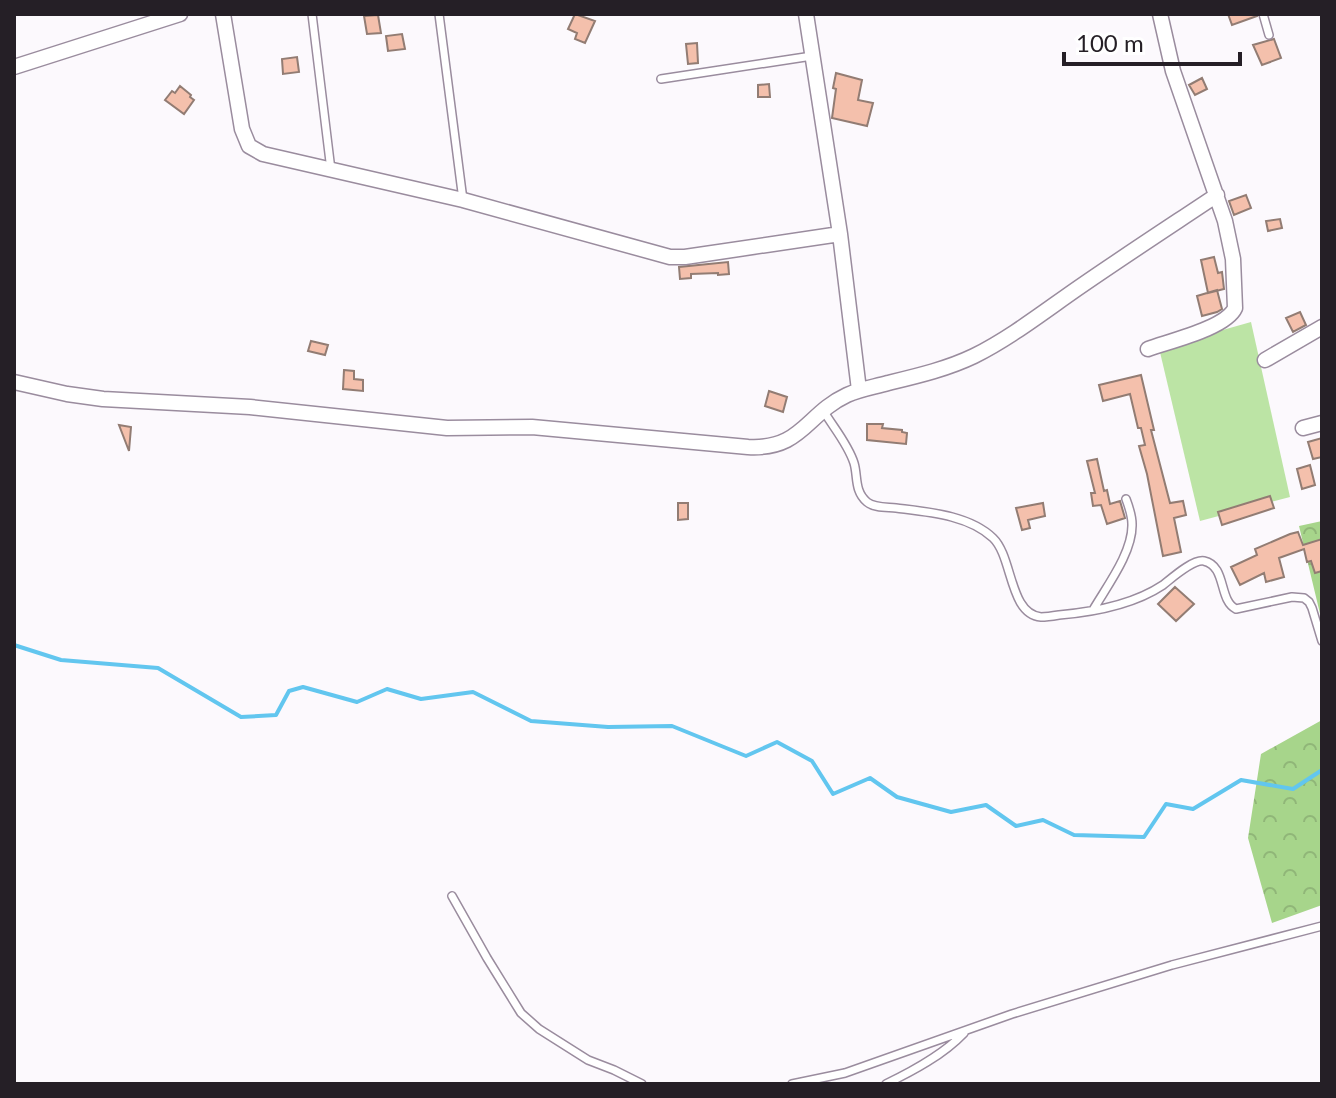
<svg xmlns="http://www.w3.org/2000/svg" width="1336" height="1098" viewBox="0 0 1336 1098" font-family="Lato,sans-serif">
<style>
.grass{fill:#bce4a5}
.forest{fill:url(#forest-crowns)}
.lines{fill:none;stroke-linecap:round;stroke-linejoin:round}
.stream{stroke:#62c6ef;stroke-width:4}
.building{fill:#f4c0ac;stroke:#927c73;stroke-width:2}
.lane-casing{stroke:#9a8c9e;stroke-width:10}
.street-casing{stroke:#9a8c9e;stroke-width:17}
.lane{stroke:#fff;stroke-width:7}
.street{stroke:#fff;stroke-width:14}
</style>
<defs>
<pattern id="forest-crowns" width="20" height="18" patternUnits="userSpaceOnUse" patternTransform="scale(2)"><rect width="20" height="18" fill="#a7d58b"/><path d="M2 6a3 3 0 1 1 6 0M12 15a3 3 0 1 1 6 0" fill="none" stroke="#90b678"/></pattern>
</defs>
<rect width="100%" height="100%" fill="#fcf9fd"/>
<path class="grass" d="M1251,322L1290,497L1200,521L1159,348Z"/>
<path class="forest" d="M1322,521V622L1299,526Z
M1322,720V905L1272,923L1248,838L1261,754Z"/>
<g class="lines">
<path class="stream" d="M14,645L61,660L158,668L241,717L276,715L289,691L303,687L357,702L387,689L421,699L473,692L531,721L608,727L672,726L746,756L777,742L812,761L833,794L870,778L897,797L951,812L986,805L1016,826L1043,820L1074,835L1144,837L1166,804L1193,809L1241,780L1293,789L1322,770"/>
</g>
<path class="building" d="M575,14L595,21L585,43L575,39L577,33L568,29Z
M1228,14H1257V16L1232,25Z
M378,15L381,33L367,34L364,16Z
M402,34L405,49L388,51L386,36Z
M1274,39L1281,58L1262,65L1253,45Z
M697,43L698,63L688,64L686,44Z
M297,57L299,72L283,74L282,59Z
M836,73L862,80L858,100L873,103L867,126L832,118L836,89L833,88Z
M1202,78L1207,89L1195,95L1189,85Z
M769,84L770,97H758V85Z
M180,86L191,95L190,97L194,100L184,114L165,100L172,91L175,93Z
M1246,195L1251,208L1234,215L1229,201Z
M1280,219L1282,228L1268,231L1266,221Z
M1214,257L1218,273L1222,272L1224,289L1208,293L1201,260Z
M728,262L729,274L718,275V273L691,274V278L680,279L679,267Z
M1217,290L1222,309L1217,312L1202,316L1197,296Z
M1300,312L1306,325L1293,332L1286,318Z
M311,341L328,345L325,355L308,351Z
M344,370L354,371V379L363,380V391L343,389Z
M1141,375L1154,430H1151L1170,503L1183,501L1186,515L1174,518L1181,552L1163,556L1147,474L1139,446L1145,445L1141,428H1138L1130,394L1103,401L1099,385Z
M769,391L787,397L783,412L765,406Z
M867,424H883L882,428L902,430V432L907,433L906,444L867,440Z
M119,425L131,427L129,451Z
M1322,438V457L1313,459L1308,442Z
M1097,459L1104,491L1107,490L1110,504L1120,501L1125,518L1107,524L1101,505L1093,506L1091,493H1095L1087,461Z
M1310,465L1315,485L1302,489L1297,469Z
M1270,496L1274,508L1222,525L1218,512Z
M678,503H688V519L678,520Z
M1043,503L1045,516L1028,520L1030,528L1022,530L1016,508Z
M1298,532L1303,545L1322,539V571L1315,573L1311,561L1307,562L1304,549L1279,558L1284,577L1266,582L1264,573L1240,585L1231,567L1257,555L1255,549L1290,534Z
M1175,587L1194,604L1176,621L1158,604Z"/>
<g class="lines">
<g class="lane-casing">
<path id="lane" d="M312,14L331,170
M439,14L463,200
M1263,14L1269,35
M661,79L812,56
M823,410C833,427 848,444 854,463C858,476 854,491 867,502C874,508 887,507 896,508C928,512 969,515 993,538C1013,557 1009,614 1041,617C1046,617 1053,616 1059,615C1094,612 1133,605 1163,585C1172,578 1193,559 1204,561C1227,566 1218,600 1236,609L1292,597L1304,598L1309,602L1312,608L1322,641
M1093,610C1107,586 1133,552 1132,524C1132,515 1129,507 1126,499
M452,896L487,958L521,1013L539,1029L588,1060L614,1070L642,1084
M792,1084L845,1073L1012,1014L1172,965L1322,926
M886,1084C913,1071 943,1055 964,1033"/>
</g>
<g class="street-casing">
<path id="street" d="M223,14L242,129L249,146L263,154L463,200L670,257H685L840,234
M806,14L840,234L859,390
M14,67L180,14
M1148,349C1170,341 1226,328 1235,308L1233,259L1225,221L1173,71L1160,14
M1265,360L1322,327
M14,382L67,394L103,399L250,407L447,428L532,427L748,447C802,450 806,414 847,395C860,389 874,387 888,383C917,376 947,369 974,356C1012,337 1046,310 1081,286C1126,255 1172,225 1217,195
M1303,428L1322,423"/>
</g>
<use href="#lane" class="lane"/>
<use href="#street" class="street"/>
</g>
<rect width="1336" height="1098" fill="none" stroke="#251f26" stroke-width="32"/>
<path d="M1064 52v12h176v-12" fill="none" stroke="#251f26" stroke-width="4"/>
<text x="1076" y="52" font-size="24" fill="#251f26" stroke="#ffffff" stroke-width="6" paint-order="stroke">100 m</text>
</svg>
